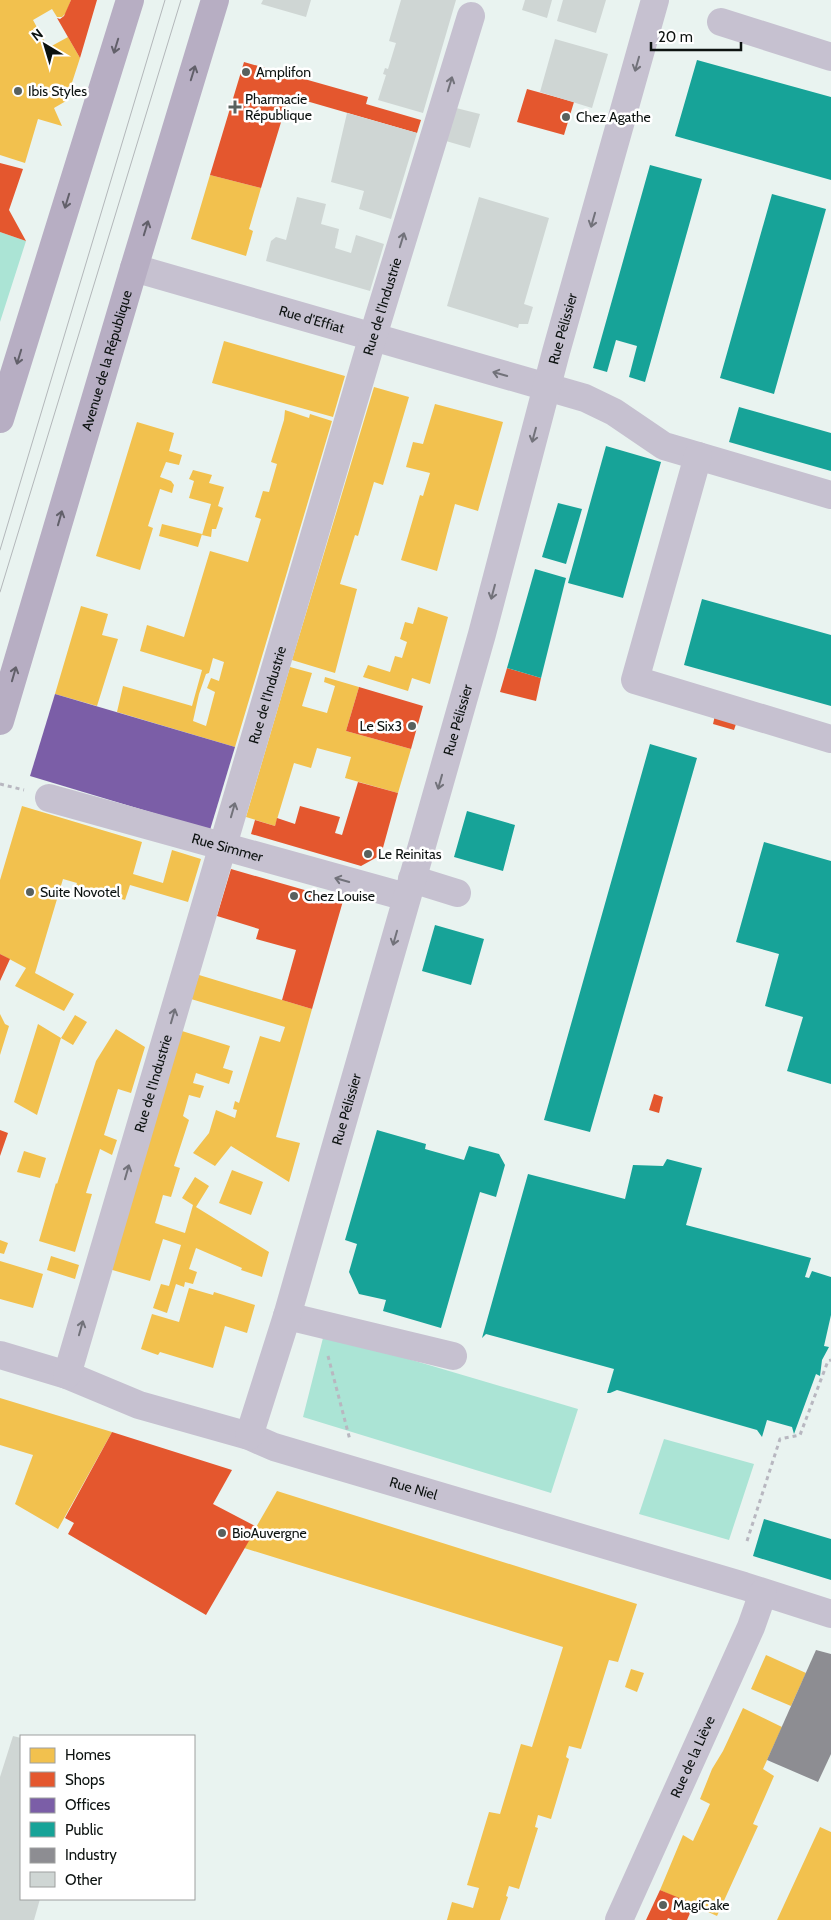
<svg xmlns="http://www.w3.org/2000/svg" width="831" height="1920" viewBox="0 0 831 1920" font-family="Cabin,sans-serif">
<style>
.green{fill:#abe4d5}
.homes{fill:#f2c14e;fill-rule:evenodd}
.shops{fill:#e4572e}
.offices{fill:#7b5ea7}
.public{fill:#17a398}
.industry{fill:#8d8d92}
.building{fill:#cfd6d4}
.lines{fill:none;stroke-linecap:round;stroke-linejoin:round}
.path{stroke:#b8b7c0;stroke-width:3;stroke-dasharray:4 4;stroke-linecap:butt}
.minor{stroke:#c6c1d0;stroke-width:28}
.major{stroke:#b7aec3;stroke-width:28}
.tram{stroke:#b3b7ba;stroke-width:1}
.oneway{stroke:#62606a}
.oneway2{stroke:#72727a}
.poi-dot{fill:#59615e;stroke:#fff;stroke-width:2}
.labels{text-anchor:middle;dominant-baseline:central;stroke-width:5;stroke-linejoin:round;paint-order:stroke}
.poi-label{font-size:14px;fill:#0c1210;stroke:#fff;text-anchor:start}
.street-label{font-size:14px;fill:#0c1210;stroke:#fff}
</style>
<rect width="100%" height="100%" fill="#e9f3f0"/>
<path class="green" d="M0,232L26,241L0,322Z
M324,1334L578,1409L551,1493L303,1417Z
M664,1439L754,1464L729,1540L639,1514Z"/>
<path class="homes" d="M0,0H71L66,13L62,17H57L52,9L33,20L48,48L68,37L80,58L66,101L54,108L62,126L38,119L25,163L0,155Z
M210,175L261,188L249,229L253,231L246,256L191,239Z
M224,341L345,376L333,417L212,383Z
M374,387L409,397L383,485L374,482L358,536L355,535L340,584L357,589L335,673L292,660Z
M435,404L503,422L478,511L455,504L437,571L401,560L420,495L423,496L430,473L406,467L413,442L423,444Z
M285,410L309,418L310,414L332,421L235,747L117,712L123,686L192,706L202,670L140,651L147,625L184,637L210,551L248,562L261,519L255,517L263,491L269,492L277,464L271,462L284,420ZM213,658L224,662L219,681L211,678L207,688L215,692L206,726L193,721L199,694L206,674L209,673Z
M137,422L174,433L169,451L182,455L179,465L166,462L160,477L171,481L174,485L172,493L160,489L148,526L153,528L140,570L96,556Z
M193,470L212,475L209,483L224,487L218,506L223,508L216,529H212L211,537L202,535L211,504L189,498L194,481L189,479Z
M162,524L202,534L198,547L159,536Z
M81,606L108,614L102,635L118,639L97,706L55,694Z
M418,607L448,617L430,684L412,678L408,691L363,677L368,665L390,672L395,656L402,658L407,642L400,639L405,622L413,624Z
M290,667L312,673L302,706L327,713L335,686L324,682L325,677L359,687L346,731L411,749L398,793L345,778L351,757L317,748L311,768L294,763L275,826L246,817Z
M22,806L142,842L133,874L163,883L172,850L201,859L188,902L130,885L125,900L76,885L77,883L63,879L35,973L74,994L64,1011L15,986L26,968L0,954V880Z
M199,975L312,1009L276,1137L300,1143L289,1182L231,1146L215,1166L193,1153L209,1133L216,1110L235,1118L237,1110L233,1109L235,1101L239,1103L260,1036L280,1042L285,1027L191,999Z
M0,1014L5,1024L9,1026L0,1055Z
M75,1015L87,1022L73,1045L61,1038Z
M38,1024L61,1038L37,1115L14,1102Z
M116,1029L145,1047L131,1093L118,1089L104,1135L117,1140L112,1155L100,1149L86,1193L92,1194L75,1252L39,1241L56,1183L57,1184L96,1061Z
M182,1031L230,1046L223,1068L233,1071L229,1084L196,1073L193,1083L204,1086L200,1098L189,1095L183,1116L189,1120L174,1166L180,1168L171,1197L163,1195L155,1223L185,1233L193,1205L182,1198L195,1177L209,1186L196,1207L269,1252L262,1277L241,1270L242,1268L196,1248L189,1269L197,1272L193,1284L185,1282L184,1287L176,1284L167,1313L153,1308L161,1284L169,1286L181,1245L163,1239L150,1281L109,1269Z
M24,1151L46,1158L40,1178L17,1172Z
M232,1170L263,1182L251,1215L219,1203Z
M0,1240L8,1243L4,1254L0,1253Z
M51,1256L79,1265L75,1279L47,1270Z
M0,1261L43,1274L33,1308L0,1299Z
M189,1288L213,1295L214,1292L255,1305L247,1333L225,1326L213,1368L160,1352L158,1355L141,1349L152,1314L179,1322Z
M0,1398L112,1432L58,1529L15,1504L33,1455L0,1445Z
M277,1491L637,1604L618,1662L609,1660L581,1749L569,1746L566,1757L569,1759L551,1819L538,1815L535,1827L538,1828L519,1889L509,1886L506,1896L508,1897L500,1920H447L452,1902L473,1908L479,1888L467,1885L489,1812L500,1814L521,1744L532,1747L563,1647L244,1548Z
M766,1655L806,1673L791,1706L751,1689Z
M631,1669L644,1673L637,1692L625,1687Z
M743,1708L782,1727L763,1769L774,1776L753,1824L758,1826L717,1916L660,1890L683,1835L693,1841L710,1804L700,1799L712,1769L723,1751Z
M820,1827L831,1832V1920H777Z"/>
<path class="shops" d="M71,0H97L80,58L57,18L60,19L64,16Z
M244,62L368,97L366,104L421,120L417,133L289,96L261,188L210,175Z
M527,89L574,102L564,135L517,122Z
M0,163L23,169L9,210L26,241L0,232Z
M507,668L541,678L536,701L500,692Z
M359,687L423,706L411,749L346,731Z
M716,711L738,718L734,730L713,724Z
M358,782L398,793L381,855L361,866L251,834L255,820L275,826L277,818L295,824L300,806L340,817L335,833L342,835Z
M231,869L343,901L312,1009L282,1000L296,950L256,939L259,929L217,916Z
M0,954L10,959L0,981Z
M654,1094L663,1097L659,1113L649,1110Z
M0,1130L8,1133L0,1156Z
M112,1432L232,1470L213,1504L257,1527L206,1615L68,1534L74,1523L65,1518Z
M660,1890L694,1904L687,1920H673L668,1918L667,1920H646Z"/>
<path class="offices" d="M55,694L235,747L210,830L30,776Z"/>
<path class="public" d="M697,60L831,97V180L675,136Z
M650,165L702,179L645,382L629,377L637,346L616,340L607,372L593,368Z
M772,194L826,209L774,394L720,378Z
M739,407L831,433V471L729,442Z
M606,446L661,462L623,598L568,583Z
M558,503L582,509L566,564L542,557Z
M535,569L566,578L541,678L507,668Z
M702,599L831,635V706L684,665Z
M650,744L697,758L590,1132L544,1120Z
M467,811L515,825L503,871L454,857Z
M764,842L831,861V1084L787,1071L803,1017L765,1006L779,954L736,942Z
M435,925L484,939L471,985L422,971Z
M377,1130L426,1144L425,1149L464,1160L469,1146L499,1154L505,1165L496,1197L480,1192L441,1328L383,1311L386,1300L359,1294L349,1272L357,1244L345,1240Z
M667,1159L702,1168L686,1225L811,1258L805,1277L809,1278L812,1271L831,1277V1315L824,1346L829,1347L822,1360L820,1376L816,1374L794,1434L792,1427L767,1420L762,1437L757,1430L617,1390L610,1393H607L614,1369L486,1334L482,1338L528,1174L625,1199L633,1165L663,1166Z
M764,1519L831,1539V1580L753,1556Z"/>
<path class="industry" d="M816,1650L831,1654V1754L818,1782L767,1760Z"/>
<path class="building" d="M263,0H311L306,17L261,4Z
M401,0H456L423,113L378,100L386,75L383,74L385,68L388,69L396,43L389,41Z
M525,0H552L547,18L522,10Z
M563,0H606L596,33L557,21Z
M555,39L608,54L592,108L540,92Z
M456,108L480,114L470,148L446,141Z
M347,113L417,133L391,219L359,209L364,191L331,182Z
M297,197L326,204L321,224L339,229L335,248L351,253L356,235L384,244L370,291L266,261L271,241L276,237L286,240Z
M479,197L549,218L524,304L533,307L528,324H519L518,328L447,306Z
M13,1736L21,1738V1899H40L34,1920H0V1777Z"/>
<g class="lines">
<path class="path" d="M0,784L24,790
M328,1356L350,1440
M747,1541L780,1439L800,1435L828,1361L831,1360"/>
<g class="minor">
<path d="M721,22L831,57"/>
<path id="s1" d="M134,268L585,398L614,412L664,446L831,495"/>
<path d="M698,456L635,680L831,739"/>
<path id="s2" d="M49,798L406,897"/>
<path d="M412,879L457,893"/>
<path d="M287,1316L453,1356"/>
<path id="s3" d="M0,1355L67,1375L139,1405L249,1436L274,1447L744,1586L831,1614"/>
<path id="s4" d="M67,1375L373,336L471,16"/>
<path id="s5" d="M249,1436L287,1316L423,842L482,634L556,352L655,0"/>
<path id="s6" d="M619,1920L751,1627L763,1593"/>
</g>
<g class="major">
<path d="M0,419L130,0"/>
<path id="s7" d="M0,721L134,268L215,0"/>
</g>
<path class="tram" d="M0,550L165,0
M0,592L181,0"/>
</g>
<defs><path id="oneway-shaft" d="M-6 0H5M1.5-3L5.5 0L1.5 3" fill="none" stroke-width="1.6" stroke-linecap="round" stroke-linejoin="round" transform="scale(1.25)"/></defs>
<g class="oneway">
<use href="#oneway-shaft" transform="translate(116 46) rotate(107)"/>
<use href="#oneway-shaft" transform="translate(193 73) rotate(-73)"/>
<use href="#oneway-shaft" transform="translate(67 201) rotate(107)"/>
<use href="#oneway-shaft" transform="translate(146 228) rotate(-73)"/>
<use href="#oneway-shaft" transform="translate(19 357) rotate(107)"/>
<use href="#oneway-shaft" transform="translate(60 518) rotate(-74)"/>
<use href="#oneway-shaft" transform="translate(14 674) rotate(-74)"/>
</g>
<g class="oneway2">
<use href="#oneway-shaft" transform="translate(637 64) rotate(106)"/>
<use href="#oneway-shaft" transform="translate(450 84) rotate(-73)"/>
<use href="#oneway-shaft" transform="translate(593 220) rotate(106)"/>
<use href="#oneway-shaft" transform="translate(402 240) rotate(-73)"/>
<use href="#oneway-shaft" transform="translate(500 374) rotate(-164)"/>
<use href="#oneway-shaft" transform="translate(534 435) rotate(105)"/>
<use href="#oneway-shaft" transform="translate(493 592) rotate(105)"/>
<use href="#oneway-shaft" transform="translate(440 782) rotate(106)"/>
<use href="#oneway-shaft" transform="translate(233 810) rotate(-74)"/>
<use href="#oneway-shaft" transform="translate(342 880) rotate(-164)"/>
<use href="#oneway-shaft" transform="translate(395 938) rotate(106)"/>
<use href="#oneway-shaft" transform="translate(173 1016) rotate(-74)"/>
<use href="#oneway-shaft" transform="translate(127 1172) rotate(-74)"/>
<use href="#oneway-shaft" transform="translate(81 1328) rotate(-74)"/>
</g>
<g class="poi-dot">
<circle cx="246" cy="72" r="5"/>
<circle cx="18" cy="91" r="5"/>
<path d="M232.5 99.5h5v5h5v5h-5v5h-5v-5h-5v-5h5z"/>
<circle cx="566" cy="117" r="5"/>
<circle cx="412" cy="726" r="5"/>
<circle cx="368" cy="854" r="5"/>
<circle cx="30" cy="892" r="5"/>
<circle cx="294" cy="896" r="5"/>
<circle cx="222" cy="1533" r="5"/>
<circle cx="663" cy="1905" r="5"/>
</g>
<g class="labels">
<g class="poi-label">
<text x="256" y="72">Amplifon</text>
<text x="28" y="91">Ibis Styles</text>
<text x="245" y="99">Pharmacie<tspan x="245" dy="16">République</tspan></text>
<text x="576" y="117">Chez Agathe</text>
<text x="402" y="726" text-anchor="end">Le Six3</text>
<text x="378" y="854">Le Reinitas</text>
<text x="40" y="892">Suite Novotel</text>
<text x="304" y="896">Chez Louise</text>
<text x="232" y="1533">BioAuvergne</text>
<text x="673" y="1905">MagiCake</text>
</g>
<g class="street-label">
<text stroke="none"><textPath href="#s4" startOffset="1114">Rue de l'Industrie</textPath></text>
<text stroke="none"><textPath href="#s1" startOffset="185">Rue d'Effiat</textPath></text>
<text stroke="none"><textPath href="#s5" startOffset="1151">Rue Pélissier</textPath></text>
<text stroke="none"><textPath href="#s7" startOffset="376">Avenue de la République</textPath></text>
<text stroke="none"><textPath href="#s4" startOffset="709">Rue de l'Industrie</textPath></text>
<text stroke="none"><textPath href="#s5" startOffset="746">Rue Pélissier</textPath></text>
<text stroke="none"><textPath href="#s2" startOffset="185">Rue Simmer</textPath></text>
<text stroke="none"><textPath href="#s4" startOffset="304">Rue de l'Industrie</textPath></text>
<text stroke="none"><textPath href="#s5" startOffset="341">Rue Pélissier</textPath></text>
<text stroke="none"><textPath href="#s3" startOffset="435">Rue Niel</textPath></text>
<text stroke="none"><textPath href="#s6" startOffset="179">Rue de la Liève</textPath></text>
</g>
</g>
<rect x="20" y="1735" width="175" height="165" fill="#ffffff" stroke="#9ea09f"/>
<rect x="30" y="1748" width="25" height="15" fill="#f2c14e" stroke="#9ea09f"/>
<text x="65" y="1760" font-size="15" fill="#0c1210">Homes</text>
<rect x="30" y="1772" width="25" height="15" fill="#e4572e" stroke="#9ea09f"/>
<text x="65" y="1785" font-size="15" fill="#0c1210">Shops</text>
<rect x="30" y="1798" width="25" height="15" fill="#7b5ea7" stroke="#9ea09f"/>
<text x="65" y="1810" font-size="15" fill="#0c1210">Offices</text>
<rect x="30" y="1822" width="25" height="15" fill="#17a398" stroke="#9ea09f"/>
<text x="65" y="1835" font-size="15" fill="#0c1210">Public</text>
<rect x="30" y="1848" width="25" height="15" fill="#8d8d92" stroke="#9ea09f"/>
<text x="65" y="1860" font-size="15" fill="#0c1210">Industry</text>
<rect x="30" y="1872" width="25" height="15" fill="#cfd6d4" stroke="#9ea09f"/>
<text x="65" y="1885" font-size="15" fill="#0c1210">Other</text>
<g transform="translate(45 45) rotate(322)" stroke="#ffffff" stroke-width="4" paint-order="stroke">
<path d="M0-4L9 19L0 12L-9 19Z" fill="#0c1210"/>
<text y="-8" font-size="14" font-weight="bold" text-anchor="middle" fill="#0c1210">N</text>
</g>
<path d="M651 42v8h90v-8" fill="none" stroke="#0c1210" stroke-width="2.5"/>
<text x="658" y="42" font-size="15" fill="#0c1210" stroke="#ffffff" stroke-width="4" paint-order="stroke">20 m</text>
</svg>
